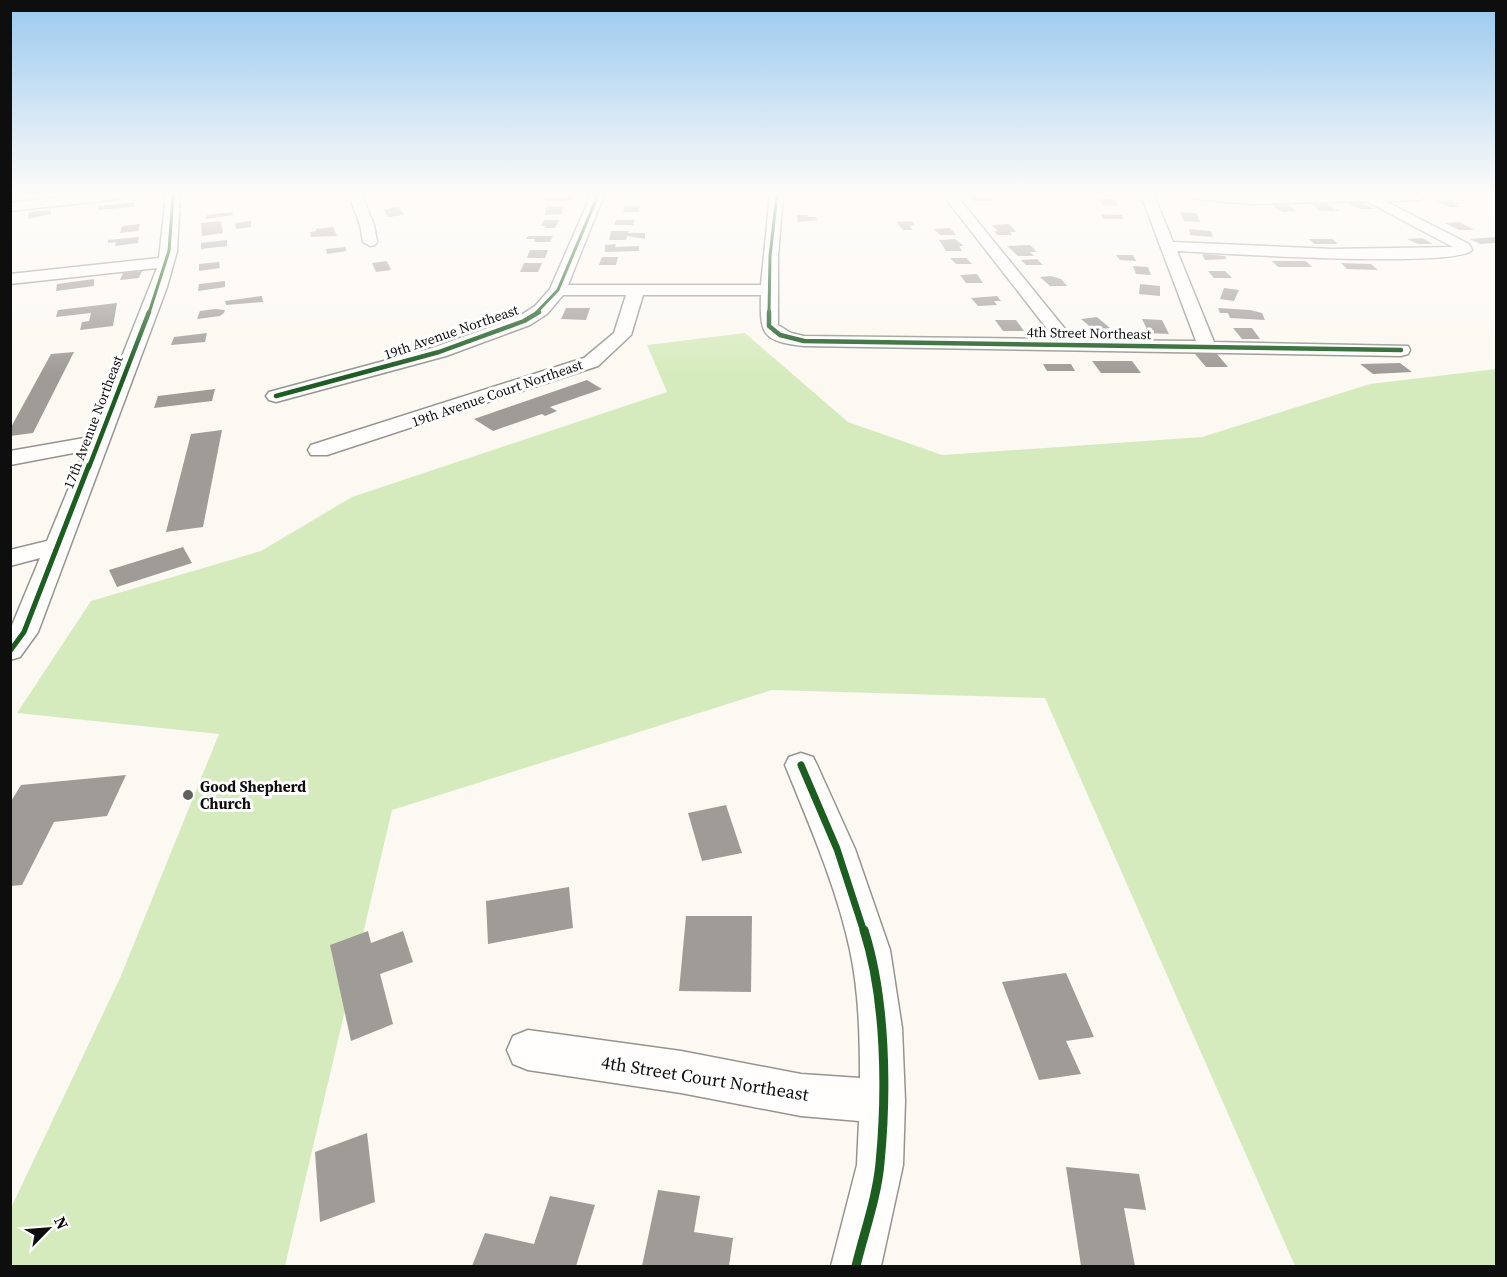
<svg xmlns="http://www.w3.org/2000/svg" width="1507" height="1277" viewBox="0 0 1507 1277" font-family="'Source Serif 4',serif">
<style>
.forest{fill:#d6ebbd}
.building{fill:#9f9c98}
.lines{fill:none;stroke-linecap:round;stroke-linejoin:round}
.minor-casing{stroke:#959491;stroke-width:3}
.minor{fill:#fffefd;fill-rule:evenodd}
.cycleway-far4-casing{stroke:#fff;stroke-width:5}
.cycleway-far3-casing{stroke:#fff;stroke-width:7}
.cycleway-far2-casing{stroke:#fff;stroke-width:9}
.cycleway-far1-casing{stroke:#fff;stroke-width:10}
.cycleway-casing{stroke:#fff;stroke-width:13}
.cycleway-far4{stroke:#1b5e20;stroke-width:3}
.cycleway-far3{stroke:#1b5e20;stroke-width:4.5}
.cycleway-far2{stroke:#1b5e20;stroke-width:5}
.cycleway-far1{stroke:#1b5e20;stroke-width:7}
.cycleway{stroke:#1b5e20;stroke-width:9}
.poi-dot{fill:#61605e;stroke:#fff;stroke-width:2}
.labels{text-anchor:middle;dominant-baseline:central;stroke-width:6;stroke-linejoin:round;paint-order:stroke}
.far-street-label{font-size:14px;fill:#0e0e0e;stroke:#fff}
.poi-label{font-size:15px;font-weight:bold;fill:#0e0e0e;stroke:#fff;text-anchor:start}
.near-street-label{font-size:18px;fill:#0e0e0e;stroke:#fff}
</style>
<rect width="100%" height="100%" fill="#fcf9f2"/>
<path class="forest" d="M745,333L848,422L942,455L1202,437L1370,384L1496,369V1266H1295L1045,698L772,690L392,810L285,1266H11L10,1210L120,978L219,734L17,713L91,601L261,551L352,497L667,392L647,345Z"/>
<path class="building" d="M557,196H574L571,201H542L544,198Z
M988,196L993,201H974L969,197Z
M1099,199H1115L1118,206L1102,205Z
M1451,200L1460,204H1454L1459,207H1450L1435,201Z
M134,202V207L97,210L98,206Z
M1348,203H1362L1375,209H1360Z
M1313,204H1326L1339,211H1320Z
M1286,205L1297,211L1283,212L1272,206Z
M625,206H640L639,212H623Z
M399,207L404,215L388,217L384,209Z
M546,207H563L562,214L545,215Z
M51,210V214L28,219L29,212Z
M232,212L233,215L206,219L207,215Z
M1180,212L1196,213L1200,222L1184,221Z
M1101,214L1122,215L1124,219H1103Z
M797,215H807L808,217H816L817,220L798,222Z
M544,220H559L555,228H544L546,226H541Z
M616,220H635L633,225H614Z
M221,221L223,233L202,236L201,223Z
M251,221V227L236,229L235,223Z
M911,221L915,225L909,226L913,230H903L896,222Z
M1460,222L1474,230H1459L1445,223Z
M140,224L138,231L120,233L122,226Z
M1009,224L1016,232H1010L1012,235H997L994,231H998L992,225Z
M333,227L337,236L311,237L310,232L316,231V229Z
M950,228L956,235H940L934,229Z
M1189,229L1211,231L1213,237L1190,235Z
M611,231H629L628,233H645V239L627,236L626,240H609Z
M528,236H553L550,242H534L535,239H526Z
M139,237L138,243L115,246L116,242L108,243V240Z
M1496,237V243L1480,244L1470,239Z
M1422,238L1433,244H1418L1407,239Z
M955,239L964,246H959L962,251H946L939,240Z
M1308,239H1332L1338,244H1315Z
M227,240V246L201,249V243Z
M616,244L615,247L639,246V251L605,252V245Z
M1030,245L1037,252H1030L1034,256H1018L1007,246Z
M345,247L347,251L327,254L326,249Z
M530,250H548L545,258H527Z
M1202,254L1225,256L1227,259L1205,260Z
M1116,255H1133L1136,261L1120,260Z
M602,257H618L616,265H599Z
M950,258H966L972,264H956Z
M1037,259L1043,265H1026L1021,260Z
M387,261L391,270L376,272L372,263Z
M1272,261H1306L1312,267H1278Z
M219,262L220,268L199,271V264Z
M524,263H542L538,272H520Z
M1341,263L1371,264L1378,270L1347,269Z
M1133,266L1148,267L1151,275L1136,274Z
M142,271L139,278L120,280L123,273Z
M1208,271H1225L1232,278H1214Z
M977,274L983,283H966L960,275Z
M1051,276L1061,279L1067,286H1050L1040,277Z
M94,279V286L56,291L57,284Z
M225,281V287L198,291L199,284Z
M1140,284L1160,286V296L1139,294Z
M1224,288L1239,290L1234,301L1220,299Z
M262,296L263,302L226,305L225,301Z
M997,296L1001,301H994L997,305L978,306L971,298Z
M117,303L113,326L80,330L82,322L89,321L91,313L56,317L58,310Z
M566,308H590L586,320L561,319Z
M1218,308L1250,310L1262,313L1265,320L1230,318L1228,313H1220Z
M215,309L225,310L224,313L220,316L197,319L200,311Z
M1097,317L1110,328L1094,330L1081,319Z
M1142,319L1162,320L1169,334L1149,333Z
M995,320H1016L1024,331H1003Z
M1233,328H1252L1260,339H1242Z
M207,333L205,342L171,345L174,337Z
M74,352L33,433L10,436V429L51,354Z
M1195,354H1217L1228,367H1206Z
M1092,361H1132L1141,373H1101Z
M1400,363L1412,372L1373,374L1360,364Z
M1043,364H1071L1075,371H1047Z
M587,380L602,389L550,407L557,411L545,416L542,414L493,431L474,419Z
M215,389L212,401L154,408L158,396Z
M222,430L203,527L166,532L191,434Z
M183,547L192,563L117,587L109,570Z
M126,775L107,816L54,822L22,885L10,886V803L21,785Z
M726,805L742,853L702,861L688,813Z
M569,887L573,928L488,944L486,901Z
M686,916H752L751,992L679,991Z
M368,931L371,943L403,931L413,962L380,974L393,1024L351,1041L330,945Z
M1066,973L1094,1037L1066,1041L1081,1074L1039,1080L1002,982Z
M367,1133L375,1202L320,1222L315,1152Z
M1066,1167L1139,1174L1146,1210L1124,1208L1135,1266H1081Z
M658,1190L700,1196L694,1232L733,1238L729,1266H642Z
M550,1196L595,1205L576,1266H472L485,1233L534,1244Z"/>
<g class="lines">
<g class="minor-casing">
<path id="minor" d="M80,195H125L119,199L10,211V203Z
M166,195H180L177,251L167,287L38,632L20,657L10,660V630L40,558L10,566V550L47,541L84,451L10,465V451L90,437L157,268L10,284V274L159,258Z
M349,195H362L374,225L377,242L375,245L370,246L363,242L360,225Z
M591,195H604L568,285H761L770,195H783L778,256V325L791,333L804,336L1055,339L943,195H956L1074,340L1196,341L1141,195H1154L1173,242L1332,249L1453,247L1366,201L1249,204L1196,199L1190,195H1426L1420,200L1385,201L1469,244L1472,250C1456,269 1215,253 1177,251L1214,342L1408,346L1410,350L1408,354L1401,356L804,346C762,341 760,335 761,295H643L631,335L598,366L327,455H311L308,450L311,445L584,358L614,333L626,295H563L547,314L530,325L446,356L276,402L269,400L266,396L269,392L432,348L518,317L535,306L550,289Z
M801,753L813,757L817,765L855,849L890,950L902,1028L905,1101L903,1165L881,1266H831L857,1165L859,1121L801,1116L681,1093L528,1070L513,1064L507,1050L513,1036L528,1030L681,1051L801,1074L860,1078C860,1036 859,992 850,950C837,888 809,824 785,765L789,757Z"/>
</g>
<use href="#minor" class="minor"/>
<g class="cycleway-far4-casing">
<path id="cycleway-far4" d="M149,313L169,251L173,195
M536,313L558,290L598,195
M769,313L770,256L777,195"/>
</g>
<g class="cycleway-far3-casing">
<path id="cycleway-far3" d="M769,312V326L780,335L804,341L1401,350
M276,396L439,352L524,321L539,312
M89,467L149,312"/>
</g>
<g class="cycleway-far2-casing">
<path id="cycleway-far2" d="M10,651L24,632L89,465"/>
</g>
<g class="cycleway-far1-casing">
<path id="cycleway-far1" d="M801,765L837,849L864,932"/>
</g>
<g class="cycleway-casing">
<path id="cycleway" d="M856,1266C864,1233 877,1197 880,1163C887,1091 886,999 864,930"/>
</g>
<use href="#cycleway-far4" class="cycleway-far4"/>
<use href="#cycleway-far3" class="cycleway-far3"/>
<use href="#cycleway-far2" class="cycleway-far2"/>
<use href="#cycleway-far1" class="cycleway-far1"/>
<use href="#cycleway" class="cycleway"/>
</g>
<linearGradient id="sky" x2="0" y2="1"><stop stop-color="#9ac9ef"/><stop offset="0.52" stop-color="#fefcf9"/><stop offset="1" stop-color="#fefcf9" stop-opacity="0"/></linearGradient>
<rect width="1507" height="374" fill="url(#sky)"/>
<circle class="poi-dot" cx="188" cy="795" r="6"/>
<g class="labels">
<g class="far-street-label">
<text transform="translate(451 332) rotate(-19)">19th Avenue Northeast</text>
<text transform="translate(1089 333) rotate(1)">4th Street Northeast</text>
<text transform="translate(497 393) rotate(-19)">19th Avenue Court Northeast</text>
<text transform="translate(93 422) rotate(-69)">17th Avenue Northeast</text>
</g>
<g class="poi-label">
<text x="200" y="786">Good Shepherd<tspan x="200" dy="17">Church</tspan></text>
</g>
<g class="near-street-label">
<text transform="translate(705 1078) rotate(9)">4th Street Court Northeast</text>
</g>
</g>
<rect width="1507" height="1277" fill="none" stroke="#0e0e0e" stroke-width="24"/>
<g transform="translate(48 1229) rotate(65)" stroke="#ffffff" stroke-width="4.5" paint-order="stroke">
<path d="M0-4.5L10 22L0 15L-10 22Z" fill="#0e0e0e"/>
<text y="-9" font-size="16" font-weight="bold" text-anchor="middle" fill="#0e0e0e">N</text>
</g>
</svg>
